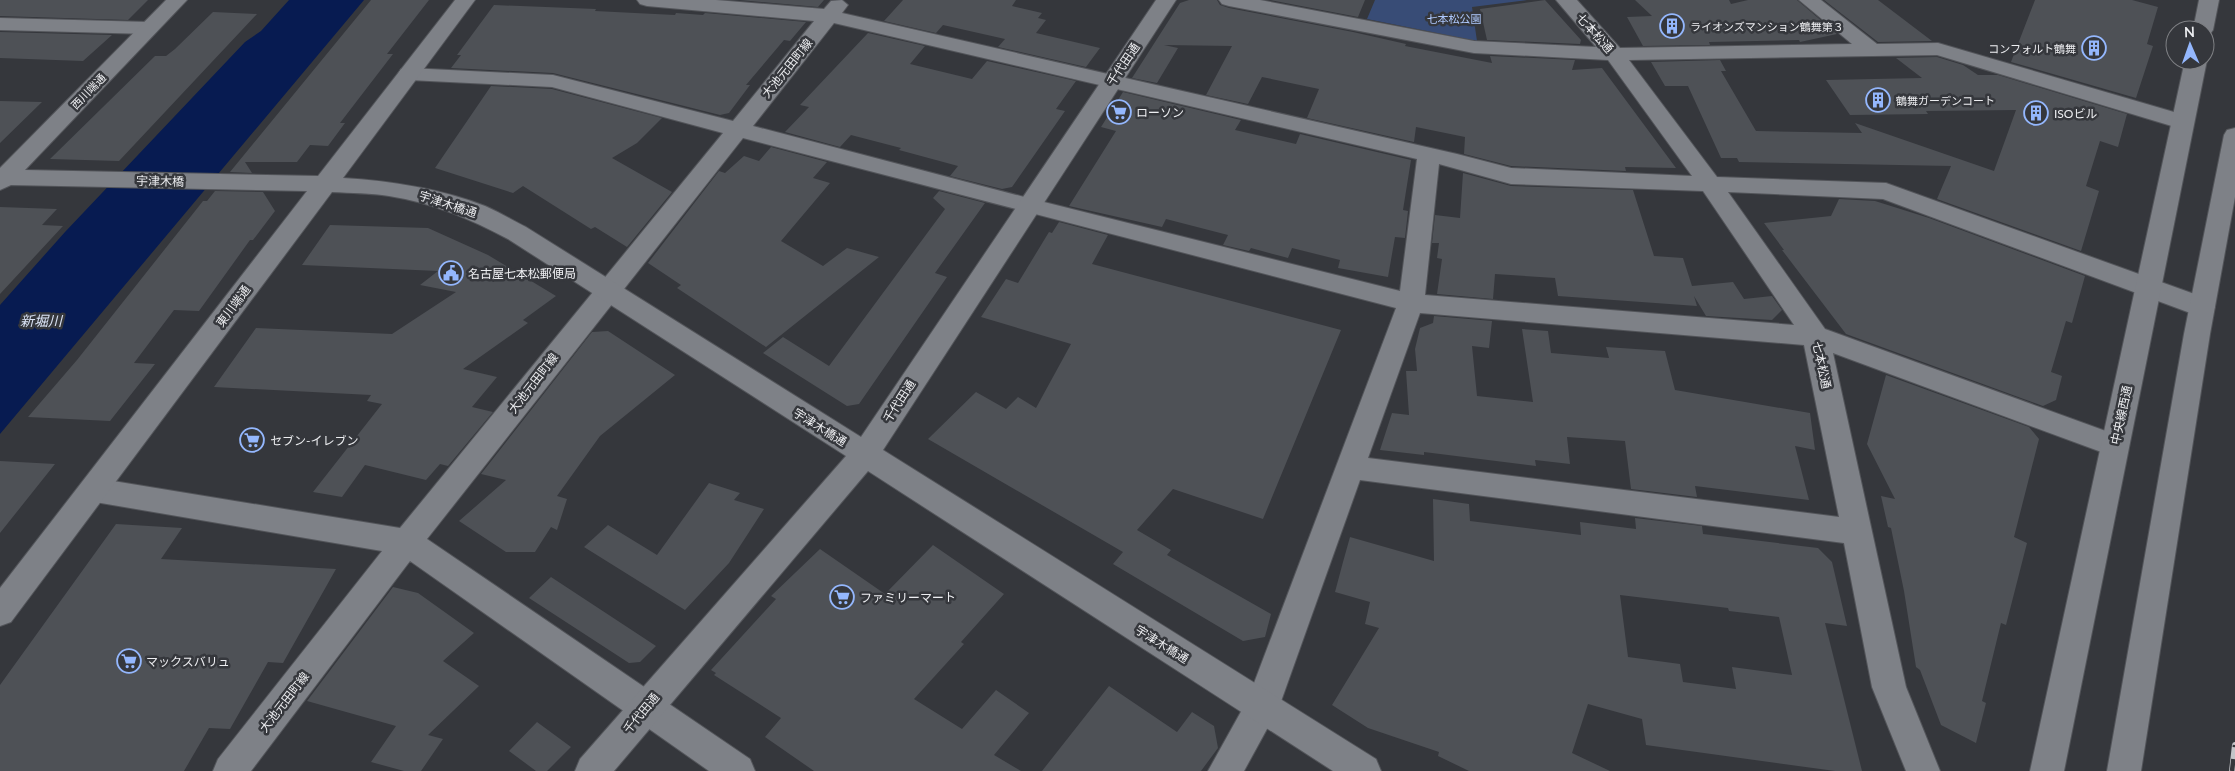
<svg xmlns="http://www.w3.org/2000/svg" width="2235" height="771" viewBox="0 0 2235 771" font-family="Lato,'Noto Sans JP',sans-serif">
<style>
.green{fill:#384c76}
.water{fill:#071b51}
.building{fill:#4e5156;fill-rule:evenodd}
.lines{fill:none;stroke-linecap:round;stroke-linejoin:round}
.minor-casing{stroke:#525459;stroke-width:2}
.tertiary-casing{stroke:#525459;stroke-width:2}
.minor{fill:#7e8187;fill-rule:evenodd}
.tertiary{fill:#7e8187;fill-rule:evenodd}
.rail-casing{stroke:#c4c5c9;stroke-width:6}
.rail{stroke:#35373c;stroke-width:4.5;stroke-dasharray:12;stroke-linecap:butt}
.labels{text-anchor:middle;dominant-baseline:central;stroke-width:5;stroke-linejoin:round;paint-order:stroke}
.far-park-label{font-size:11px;fill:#adc7fb;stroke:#35373c}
.far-poi-label{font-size:11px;fill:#edeef1;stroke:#35373c;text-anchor:start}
.far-street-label{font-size:11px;fill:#edeef1;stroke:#35373c}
.street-label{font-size:12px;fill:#edeef1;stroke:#35373c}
.poi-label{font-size:12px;fill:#edeef1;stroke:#35373c;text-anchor:start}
.water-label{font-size:14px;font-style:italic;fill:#dae3f5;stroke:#35373c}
</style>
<rect width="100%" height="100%" fill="#35373c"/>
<path class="green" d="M1375,0H1527L1472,7L1477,41L1367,19Z"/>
<path class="water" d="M289,0H364L0,434V305L65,232L245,42L261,31Z"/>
<path class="building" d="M0,0H148L128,20L0,16Z
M371,0H429L387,54H393L340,123H345L328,146L310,145L297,162H245L252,173L230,172Z
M739,0H824L818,7Z
M903,0H1016L1012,6L1042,13L1038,18L1046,20L1036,33L1100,48L1086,67L998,47L1005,39L943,25L936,33L884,21Z
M1189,0H1217L1220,5L1229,8L1353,32L1406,44L1405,46L1492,63L1490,56L1575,60L1572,70L1602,68L1676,168L1625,167L1626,171L1511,166L1464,154L1465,137L1416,127L1414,142L1307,118L1319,89L1262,77L1248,104L1206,95L1232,46L1164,45L1178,48L1157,83L1132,78L1180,3Z
M1270,0H1365L1358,17Z
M1545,0L1581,40L1580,44L1487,40L1480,9Z
M1635,0H1729L1731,4L1748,0H1797L1837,34L1800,42L1799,40L1709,42L1710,45L1643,46L1627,17L1652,16Z
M1824,0H1878L1932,41L1878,42Z
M2035,0H2132L2158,7L2147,44L2153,46L2136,98L2011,62Z
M494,5L596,9L595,11L675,15L676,13L703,15L705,13L806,22L790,41L784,40L746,85H750L729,113L720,115L553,73L451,68L461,55H457Z
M213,12L257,14L119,161L50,159L155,56H166L175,49Z
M0,32L112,35L83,61L0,58Z
M868,33L925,46L910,64L972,79L987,61L1076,81L1056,109L1065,111L1012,187L1002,189L950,176L958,166L899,150L901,148L851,135L840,147L785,132L809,107L800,105Z
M1937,57L1963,65L1978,75H1998L2127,114L2118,147L2100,141L2086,186L2099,191L2081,251L1937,199L1951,166L1739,162L1737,158H1721L1688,86H1665L1651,62L1720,60L1726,71H1721L1756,131L1862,133L1855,123L1994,171L2016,110L1926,111L1928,114L1850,115L1826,80L1922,78L1896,58Z
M491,86L552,89L662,118L637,143L612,158L672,192L627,247L595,227L591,229L523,186L513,193L435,168Z
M1123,92L1241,120L1235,130L1296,144L1300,134L1411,160L1403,210L1408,211L1405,238L1395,237L1388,277L1338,268L1340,260L1292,248L1288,258L1251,248L1249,251L1223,245L1228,235L1166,219L1162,227L1069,206L1116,131L1101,127Z
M0,101L42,102L0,143Z
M771,147L827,162L813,178L830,183L781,241L823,266L847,248L879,257L766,347L677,288L681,285L648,263L719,171L725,173L744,156L759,161Z
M1463,173L1511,186L1633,190L1654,256L1683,258L1692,286L1733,282L1744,299L1772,296L1782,310L1772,320L1706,316L1694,296L1697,306L1558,296L1555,278L1495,274L1493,299L1437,294L1442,259L1437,258L1439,243H1432L1435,215L1460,218Z
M215,191L263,192L275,211L253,240H250L199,311L174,310L134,363L155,364L110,421L28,417L77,360L203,201H207Z
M939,191L985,203L935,273L947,277L859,404L847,406L763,353L783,337L829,366L945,209L933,198Z
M1839,199L1875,201L1929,218L2085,276L2072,323L2066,321L2051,372L2062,376L2056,400L2043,406L1846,334L1782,250H1784L1764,223L1831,216Z
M0,207L57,209L42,225L63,226L0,294Z
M1059,222L1108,235L1092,264L1341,330L1263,519L1173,489L1137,530L1171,550L1167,555L1271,614L1265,637L1243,641L1113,564L1123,552L928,439L976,392L1006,409L1018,397L1036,408L1071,344L981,317L1006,279L1018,283L1049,232L1052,233Z
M330,225L428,228L488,255L556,296L523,320L528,323L463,369L497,377L472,407L493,412L448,466L440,464L426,480L365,465L342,497L313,492L382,404L367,401L371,395L214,387L256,328L392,334L456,292L420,285L438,271L302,265Z
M1434,316L1492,321L1489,348L1472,346L1477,396L1533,402L1522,329L1548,331L1551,353L1609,358L1606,347L1665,351L1675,390L1810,413L1815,450L1795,446L1809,500L1695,486L1697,497L1631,489L1625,441L1567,437L1570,464L1535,460L1536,466L1424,452V455L1380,450L1392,413L1409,415L1406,371H1417L1415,349L1420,328L1433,323Z
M608,331L675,375L600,436L557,496L567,499L557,530L551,527L535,552H506L459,521L506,480L481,474L592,332Z
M1886,375L2029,427L2039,439L2014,537L2027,543L2006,625L2001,623L1982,701L1986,703L1976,743L1941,725L1920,670L1916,667L1904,591L1891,528L1888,527L1881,496L1895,499L1867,444Z
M0,461L55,464L0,533Z
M709,483L740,493L734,500L764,509L729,563L685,610L584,547L608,525L657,555Z
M1433,499L1469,504L1470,521L1581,535L1580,522L1636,529L1635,518L1702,526L1703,534L1818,548L1832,562L1847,626L1825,623L1862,771H1835L1646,745L1642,719L1588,704L1572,753L1610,771H1469L1438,756L1439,752L1368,728L1332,705L1379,628L1365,624L1370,602L1335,592L1343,562L1350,537L1434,561ZM1620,595L1728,608L1729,611L1779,617L1792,675L1732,667L1736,689L1683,682L1680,664L1628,657Z
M116,524L182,528L161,559L336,569L283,663L268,662L230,729L209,728L184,771H0V685Z
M933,545L1004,594L961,642L964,644L914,699L962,729L996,690L1029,713L994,755L1021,771H814L765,737L781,718L714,675L716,673L711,670L776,599L771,596L820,549L885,594Z
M551,577L656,646L640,662L629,663L529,598Z
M393,587L418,593L474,633L443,661L479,686L428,735L443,739L421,771H404L371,762L396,726L307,701Z
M1109,686L1177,732L1192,712L1214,726L1218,748L1201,771H1042Z
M537,722L571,747L547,771H536L509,751Z"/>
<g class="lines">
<g class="minor-casing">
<path id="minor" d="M637,0H716L824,9L831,1L842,0L848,5L842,13L1457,154L1511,168L1692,176L1608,60L1474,53L1229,6L1222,4L1219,0H1260L1474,41L1596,47L1556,0H1577L1620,48L1852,44L1799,0H1821L1877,44L1938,43L2191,117L2194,122L2191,127L2183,129L2175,127L1937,55L1629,60L1717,177L1886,183L2211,300L2215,307L2211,314L2202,316L2193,314L1883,199L1728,192L1825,329L2125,438L2129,446L2125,454L2115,457L1833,353L1906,687L1940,771H1906L1872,687L1844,543L1360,480L1279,707L1244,771H1208L1248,699L1396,308L743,138L427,539L750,759L755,771H709L410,561L251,771H213L218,759L382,551L95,502L85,498L80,490L85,482L95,478L400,528L723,133L552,87L409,80L401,79L398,74L401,69L409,68L553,75L733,121L814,21L647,6L640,4ZM834,23L1417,159L1400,291L1028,198L753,126ZM1439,164L1511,184L1703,191L1794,325L1425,295ZM1420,313L1804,345L1839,517L1368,458Z
M0,18L149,22L156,24L159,28L156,32L149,34L0,30Z"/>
</g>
<g class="tertiary-casing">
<path id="tertiary" d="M166,0H187L25,170L318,176L455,0H475L343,178C391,181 439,188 485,206C499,212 512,220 526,227L861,437L1156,0H1176L883,450L1376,759L1381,771H1333L868,471L614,771H575L580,759L846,456L508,239C470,219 433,203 389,196C371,193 351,193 332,192L11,622L0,626V588L307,191L11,185L0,190V168Z
M2199,0H2219L2213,30L2210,34L2205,36V30H2193Z
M2205,58L2207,60L2064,771H2030L2185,60H2205Z
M2235,128V197L2210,334L2141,771H2107L2184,334L2224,135L2227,130Z"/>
</g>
<use href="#minor" class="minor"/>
<use href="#tertiary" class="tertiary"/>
<g class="rail-casing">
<path id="rail" d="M2232,771L2235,745"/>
</g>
<use href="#rail" class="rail"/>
</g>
<defs>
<g id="building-ring" transform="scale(1.25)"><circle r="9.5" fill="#35373c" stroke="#94b7fd" stroke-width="1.5"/><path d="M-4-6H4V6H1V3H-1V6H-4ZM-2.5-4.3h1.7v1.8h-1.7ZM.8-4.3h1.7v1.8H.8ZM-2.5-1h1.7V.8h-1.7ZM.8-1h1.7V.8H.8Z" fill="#94b7fd"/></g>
<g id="supermarket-ring" transform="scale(1.25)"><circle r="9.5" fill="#35373c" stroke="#94b7fd" stroke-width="1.5"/><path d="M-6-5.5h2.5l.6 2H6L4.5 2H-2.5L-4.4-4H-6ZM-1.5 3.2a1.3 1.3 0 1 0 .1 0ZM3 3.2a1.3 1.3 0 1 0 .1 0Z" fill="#94b7fd"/></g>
<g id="civic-ring" transform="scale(1.25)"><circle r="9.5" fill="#35373c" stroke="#94b7fd" stroke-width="1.5"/><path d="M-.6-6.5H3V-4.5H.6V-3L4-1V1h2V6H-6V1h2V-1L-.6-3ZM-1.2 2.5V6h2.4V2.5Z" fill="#94b7fd"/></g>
</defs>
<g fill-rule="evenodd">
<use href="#building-ring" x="1672" y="26"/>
<use href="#building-ring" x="2094" y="48"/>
<use href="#building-ring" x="1878" y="100"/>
<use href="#supermarket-ring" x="1119" y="112"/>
<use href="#building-ring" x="2036" y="113"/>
<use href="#civic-ring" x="451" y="273"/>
<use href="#supermarket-ring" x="252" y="440"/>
<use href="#supermarket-ring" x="842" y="597"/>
<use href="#supermarket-ring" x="129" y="661"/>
</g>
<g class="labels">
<g class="far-park-label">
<text x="1454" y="18">七本松公園</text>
</g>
<g class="far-poi-label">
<text x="1690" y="26">ライオンズマンション鶴舞第３</text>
<text x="2076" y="48" text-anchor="end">コンフォルト鶴舞</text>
<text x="1896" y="100">鶴舞ガーデンコート</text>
</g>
<g class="far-street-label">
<text transform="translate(88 91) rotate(-46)">西川端通</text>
</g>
<g class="street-label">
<text transform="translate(1595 33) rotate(48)">七本松通</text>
<text transform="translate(1123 64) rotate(-56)">千代田通</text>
<text transform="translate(787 68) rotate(-51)">大池元田町線</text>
<text transform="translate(160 181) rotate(1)">宇津木橋</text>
<text transform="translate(448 204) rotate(18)">宇津木橋通</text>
<text transform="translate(233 306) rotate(-53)">東川端通</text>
<text transform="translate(1822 365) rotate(78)">七本松通</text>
<text transform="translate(533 383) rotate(-52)">大池元田町線</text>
<text transform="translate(899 401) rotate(-57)">千代田通</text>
<text transform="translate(2121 415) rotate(-78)">中央線西通</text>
<text transform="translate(820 427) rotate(32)">宇津木橋通</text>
<text transform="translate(1162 644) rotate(32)">宇津木橋通</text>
<text transform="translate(284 702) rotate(-52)">大池元田町線</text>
<text transform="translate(641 713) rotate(-50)">千代田通</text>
</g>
<g class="poi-label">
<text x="1136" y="112">ローソン</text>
<text x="2054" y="113">ISOビル</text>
<text x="468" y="273">名古屋七本松郵便局</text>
<text x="270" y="440">セブン-イレブン</text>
<text x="860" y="597">ファミリーマート</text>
<text x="146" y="661">マックスバリュ</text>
</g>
<g class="water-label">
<text x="41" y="320">新堀川</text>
</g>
</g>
<g transform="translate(2190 45) rotate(358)"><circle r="24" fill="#35373c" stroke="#7f8084"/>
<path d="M0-4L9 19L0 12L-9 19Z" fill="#94b7fd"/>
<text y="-8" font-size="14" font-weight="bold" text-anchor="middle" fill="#edeef1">N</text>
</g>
</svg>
